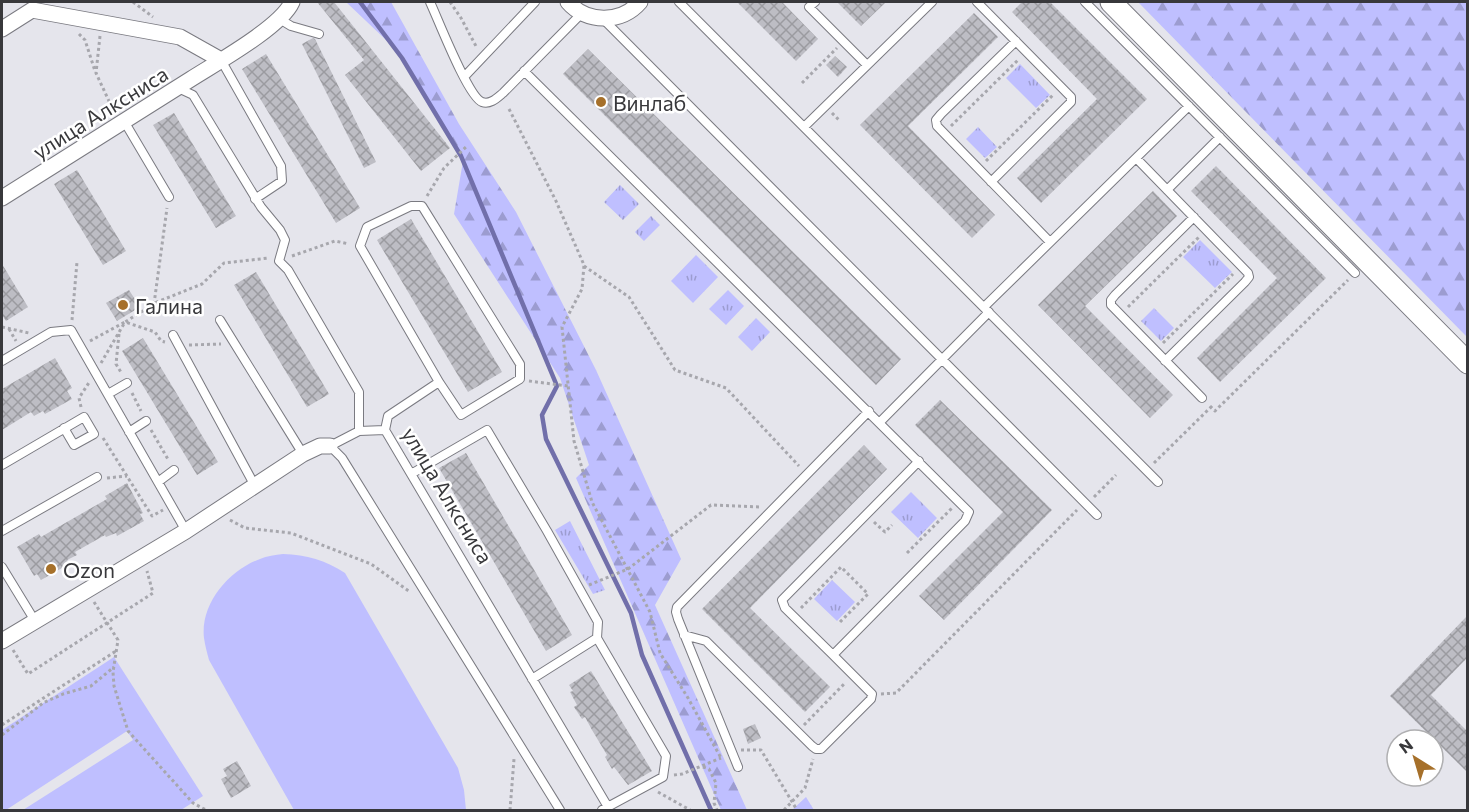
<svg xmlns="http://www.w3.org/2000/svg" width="1469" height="812" viewBox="0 0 1469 812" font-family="Commissioner,sans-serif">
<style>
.grass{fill:#bfbfff}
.forest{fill:url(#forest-firs)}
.park{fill:url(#park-tufts)}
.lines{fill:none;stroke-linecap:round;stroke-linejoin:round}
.stream{stroke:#716faa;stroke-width:4.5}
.building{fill:url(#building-cross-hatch)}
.lane-casing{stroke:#7a7a81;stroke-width:10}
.street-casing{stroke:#7a7a81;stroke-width:17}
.secondary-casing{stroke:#7a7a81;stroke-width:23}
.path{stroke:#a7a7ad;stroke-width:3;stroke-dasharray:3 3;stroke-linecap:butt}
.lane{stroke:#fff;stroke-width:8}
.street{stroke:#fff;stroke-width:15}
.secondary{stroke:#fff;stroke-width:21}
.poi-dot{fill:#a6702a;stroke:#fff;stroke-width:2}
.labels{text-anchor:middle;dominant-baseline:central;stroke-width:5;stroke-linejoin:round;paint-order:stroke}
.poi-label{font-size:21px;fill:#38383b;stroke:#fff;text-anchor:start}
.street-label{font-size:21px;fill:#38383b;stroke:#fff}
</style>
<defs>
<pattern id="forest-firs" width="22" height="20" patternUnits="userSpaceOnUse" patternTransform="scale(1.5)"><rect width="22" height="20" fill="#bfbfff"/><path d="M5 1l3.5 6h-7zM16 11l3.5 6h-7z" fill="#9c9cd0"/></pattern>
<pattern id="park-tufts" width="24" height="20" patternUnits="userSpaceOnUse" patternTransform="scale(1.5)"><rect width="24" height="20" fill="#bfbfff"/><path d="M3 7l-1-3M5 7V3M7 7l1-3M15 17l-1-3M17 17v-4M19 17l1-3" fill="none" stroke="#9c9cd0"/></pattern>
<pattern id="building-cross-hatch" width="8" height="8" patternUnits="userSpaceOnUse" patternTransform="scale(1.5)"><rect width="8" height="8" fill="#bdbdc4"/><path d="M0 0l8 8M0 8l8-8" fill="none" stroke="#9b9ba0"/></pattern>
</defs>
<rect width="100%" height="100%" fill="#e5e5ec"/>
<path class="grass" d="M283,554C307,555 325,560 345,573L458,768L464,790L466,810H294L209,660C207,653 205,645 204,638C200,604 229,570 260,559C267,556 275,555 283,554Z
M114,657L203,796L181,810H23L133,740L127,731L6,810H2V730Z"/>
<path class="forest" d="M346,2H391L459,124L516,212L596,370L681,559L655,605L747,810H721L576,478L589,465L560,378L454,214L463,161L404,57Z
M1138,2H1467V337Z
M806,797L814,810H792Z"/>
<path class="park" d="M1020,64L1050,95L1036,108L1006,78Z
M978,127L997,147L985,158L966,139Z
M620,185L639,204L623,220L604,202Z
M651,216L660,225L644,241L635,232Z
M1200,240L1232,272L1215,288L1183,257Z
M696,255L718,277L693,303L671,281Z
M728,290L744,306L726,325L709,309Z
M1154,308L1174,328L1161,341L1141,321Z
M756,318L770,332L752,351L738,337Z
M911,492L937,518L918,538L891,512Z
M570,521L605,590L593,594L555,530Z
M832,580L855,602L837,621L814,599Z"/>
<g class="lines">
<path class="stream" d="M360,2L402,58L461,156L557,386L542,415L546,439L631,613L642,655L711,810"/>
</g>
<path class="building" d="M317,2H334L450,148L421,171L345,75L364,60Z
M737,2H782L818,39L796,61Z
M837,2H886L861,26Z
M1022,2H1050L1147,99L1041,203L1017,178L1097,99L1012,12Z
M974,13L998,37L908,126L995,215L972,238L860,125Z
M313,38L315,39L376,162L364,168L302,44Z
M588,49L901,359L876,385L563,74Z
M266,54L360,208L336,223L242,69Z
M835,56L847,67L838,77L826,65Z
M174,113L236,216L216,228L153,125Z
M1216,166L1326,278L1220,382L1197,358L1277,278L1191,191Z
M77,170L126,251L103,265L54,184Z
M1153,191L1177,216L1085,306L1173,395L1150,418L1038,305Z
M411,219L502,372L468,392L377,240Z
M2,264L28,307L6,321L2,315Z
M256,272L329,394L307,407L234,285Z
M129,290L140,307L117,321L106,303Z
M143,338L218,462L197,475L122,351Z
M55,358L72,388L67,391L72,399L45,414L43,411L34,416L31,412L2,430V389Z
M940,400L1052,510L944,620L919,596L1003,512L915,425Z
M864,445L887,469L750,608L830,687L805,712L702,609Z
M466,453L572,635L546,651L439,468Z
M127,483L143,513L140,514L144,521L117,536L116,533L106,537L105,535L75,552L77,555L67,560L69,564L41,580L37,574L34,576L17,547L39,534L41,537L67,522L107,499L105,496Z
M1467,616V658L1431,695L1467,731V772L1390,696Z
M591,671L652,771L628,785L614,767L612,769L605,757L607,755L592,730L585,717L582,719L574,707L577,705L570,692L573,691L569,685Z
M755,724L761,738L748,744L743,729Z
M237,761L251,786L231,798L221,779L227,776L223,769Z"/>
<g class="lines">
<g class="lane-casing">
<path id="lane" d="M430,2C438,19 468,97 482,102C490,105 497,98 503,93L582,13
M679,2L1158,482
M815,2L809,7L867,65
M977,2L1071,97V102L991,182
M1085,2L1355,273
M278,18L291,26L319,34
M603,19L1097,515
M1016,41L941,114L936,120L937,126L1050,242
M221,60L281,166L282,181L255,199
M524,71L969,512L965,521L833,655L872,694L871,699L821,749H816L812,746L706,641L684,635
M464,77L535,2
M178,88L193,95L261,207L280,230L285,240L279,261L288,270L359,392V431
M124,121L169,197
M804,127L932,2
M1136,158L1248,273L1249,277L1245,282L1165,361
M1167,190L1220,137
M1194,217L1115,295L1111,300V305L1202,398
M984,307L1189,106
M220,320L303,454
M173,335L255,486
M2,361L51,332L71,330L186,531
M108,394L127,383
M880,422L989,312
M385,430L388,416L439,382L360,246L367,227L411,206H422L520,364V379L461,415L439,382
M129,432L146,421
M2,465L84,417L94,434L74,445L64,428
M411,474L487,430L547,531L598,622L597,638L532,679
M158,482L174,470
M2,531L97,477
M2,567L35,621
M597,638L666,756L663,777L602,810
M833,655L785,608L782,600L919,461
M738,767L678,619L676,612L677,607L869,411
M560,810L342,458L330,446L359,431L385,430L608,807"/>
</g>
<g class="street-casing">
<path id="street" d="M568,2C586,23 621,24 640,2
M2,29L32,10L180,37L221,60
M2,198C65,159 128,119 191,79C216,63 281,27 292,2
M2,641L186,531L303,454L320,446H330"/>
</g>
<g class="secondary-casing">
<path id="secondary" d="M1111,2L1468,363"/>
</g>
<path class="path" d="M133,2L153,17
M450,2L461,18L477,48
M79,34L85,40L95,71
M100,36L96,73L114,112
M802,83L837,48
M509,109L556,201L584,265L582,289L562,327L574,441L592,502L650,612L660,653L688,698L721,758
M832,113L839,120
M951,126L1019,59
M986,161L1054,94
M427,196L444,168L467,146
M292,256L335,241L349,244
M584,266L629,297L675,370L726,388L799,466
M154,304L167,208
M1128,307L1200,236
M72,320L77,262
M2,327L29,333
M9,329L16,341
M119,334L116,364L122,374
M90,341L125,322L155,332L161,341L165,342
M1163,343L1233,274
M189,345L221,344
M101,363L125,322L157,302L202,284L224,263L269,258
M529,381L568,386
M132,393L141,411
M1210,406L1215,411L1348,280
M81,407L79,398L90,381
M151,430L169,461
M103,438L152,516L163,510
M1154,463L1211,407
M107,478L127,476
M1094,497L1116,475
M230,520L245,528L291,533L371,564L410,592
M874,522L885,532L892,525
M907,553L952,508
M589,585L628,569L711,505L762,507
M94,602L118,640L113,672L114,686L128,731L193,803L206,810
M801,608L841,567L868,594L840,622
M13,650L28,674L153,593L147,571
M881,694L896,693L1077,510
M2,725L116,651
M804,725L845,683
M2,735L43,703L63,694L91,686L114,667
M741,750H761L797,810
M703,767L709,769L716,783L714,803L717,810
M674,775L682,774L721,758
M658,792L690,810
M510,810L514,759
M784,810L805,788L813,759"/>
<use href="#lane" class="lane"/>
<use href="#street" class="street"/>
<use href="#secondary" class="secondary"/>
</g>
<g class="poi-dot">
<circle cx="601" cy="102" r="6"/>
<circle cx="123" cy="305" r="6"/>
<circle cx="51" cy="569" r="6"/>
</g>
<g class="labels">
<g class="poi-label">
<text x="613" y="102">Винлаб</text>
<text x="135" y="305">Галина</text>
<text x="63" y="569">Ozon</text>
</g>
<g class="street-label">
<text transform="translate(100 112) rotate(-32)">улица Алксниса</text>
<text transform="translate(448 495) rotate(59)">улица Алксниса</text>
</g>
</g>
<rect width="1469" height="812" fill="none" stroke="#38383b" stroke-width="6"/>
<g transform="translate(1415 758) rotate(323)"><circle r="28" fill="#ffffff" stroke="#afafb1" stroke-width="1.5"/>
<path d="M0-4.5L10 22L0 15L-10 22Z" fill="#a6702a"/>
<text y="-9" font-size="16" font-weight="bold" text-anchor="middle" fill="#38383b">N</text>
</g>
</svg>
